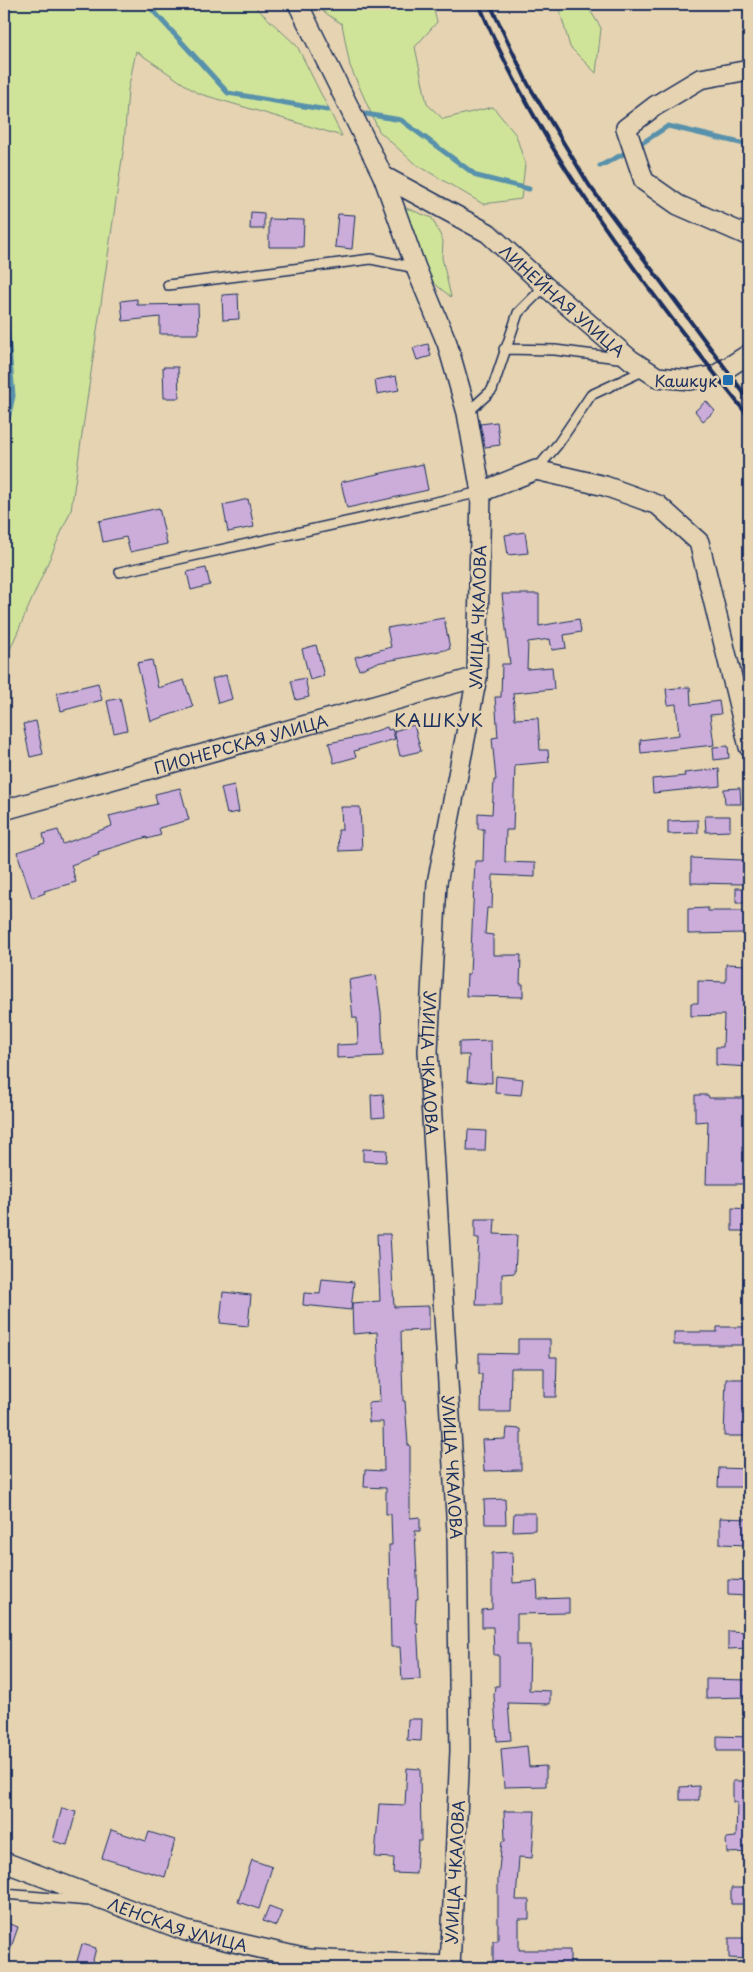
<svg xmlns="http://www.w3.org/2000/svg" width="753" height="1972" viewBox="0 0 753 1972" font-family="'Playpen Sans',sans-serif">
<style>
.green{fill:#d0e499;stroke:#768a7c}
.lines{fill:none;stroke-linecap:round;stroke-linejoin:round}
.stream{stroke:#5991ab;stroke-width:5}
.building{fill:#ccadda;stroke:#1b2f5e}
.lane-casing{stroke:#1b2f5e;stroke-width:12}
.street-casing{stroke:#1b2f5e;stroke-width:22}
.lane{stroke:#e5d3b1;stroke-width:9}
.street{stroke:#e5d3b1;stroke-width:19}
.rail{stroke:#1b2f5e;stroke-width:4}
.poi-dot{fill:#1f6fb2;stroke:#e5d3b1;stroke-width:2}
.labels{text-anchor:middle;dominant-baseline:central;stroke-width:5;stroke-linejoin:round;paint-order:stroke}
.street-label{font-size:16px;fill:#1b2f5e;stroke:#e5d3b1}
.poi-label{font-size:16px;fill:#1b2f5e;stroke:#e5d3b1;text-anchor:end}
.neighbourhood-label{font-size:18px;letter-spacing:1px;fill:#1b2f5e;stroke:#e5d3b1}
</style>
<rect width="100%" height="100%" fill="#e5d3b1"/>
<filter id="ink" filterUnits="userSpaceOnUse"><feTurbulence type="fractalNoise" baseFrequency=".02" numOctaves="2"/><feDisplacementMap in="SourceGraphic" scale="10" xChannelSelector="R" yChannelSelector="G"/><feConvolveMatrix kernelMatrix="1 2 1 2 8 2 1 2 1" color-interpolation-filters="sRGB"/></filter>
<g filter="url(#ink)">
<path class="green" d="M4,4H252L297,46L342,136L197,93L136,51L128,90L124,145L71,510L4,663Z
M321,4H432L437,22L415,47L427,104L443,119L493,107L516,135L525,164L521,199L483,204L414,163L379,131L350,66L342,24L321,10Z
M558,4H586L601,28L596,73L570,47Z
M406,208L432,218L443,241L442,258L451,297L429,279L405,221Z"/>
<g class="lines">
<path class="stream" d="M147,4L228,93L327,110
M366,114L401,120L477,176L529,189
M600,166L633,149L668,126L749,145
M4,290L13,396L4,437"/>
</g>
<path class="building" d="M251,212L264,213V229H250Z
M338,214L355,215L352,249L335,247Z
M269,219L304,220L303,247H269Z
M238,294L239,319L223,320L222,295Z
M137,299V305L198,304L199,334H160V317L123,321L121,301Z
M428,344L431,356L417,360L413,348Z
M163,367H178L179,398H164Z
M396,376L399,390L377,394L375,380Z
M706,401L715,411L703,421L695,411Z
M497,422L500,445L485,447L480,424Z
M423,464L428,490L347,508L341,482Z
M248,499L254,527L228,532L223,505Z
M159,508L167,544L130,552L126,537L103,542L99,521Z
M525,532L528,553L508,555L505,535Z
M206,568L210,585L191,590L187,572Z
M502,594H539V626L579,619L581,632L564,635L566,648L552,650L550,639L528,642L527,669L552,667L554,689L513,693L515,719L538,718L540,750H548L549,762L515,765L513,830H506L505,862L535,863V877L493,875L492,908H487L485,934L493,935V955H521L520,984H523V997L466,996L467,974H470L475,861H483L484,829H478V813L492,814L494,780H496L492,738L498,737L495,697H501L502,664H510Z
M444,618L450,649L376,663L359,670L355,657L391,647L387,628Z
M316,645L324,676L310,680L302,649Z
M152,660L158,688L184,680L193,707L151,721L137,663Z
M226,675L232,699L218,703L212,679Z
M305,678L309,697L296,700L291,681Z
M98,683L102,700L61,711L57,693Z
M690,687L691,705L719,701L721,714L710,715L714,745L641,753L640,740L679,735L676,704L668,705L666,689Z
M120,698L127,730L114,733L107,701Z
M36,721L43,754L30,757L23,724Z
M414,725L421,751L400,756L394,731Z
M387,727L388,730L392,729L395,739L354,751L356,757L334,763L329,743L362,736Z
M728,746L729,758L714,760L713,747Z
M719,769L720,786L653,793L652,779L685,776L684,773Z
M234,785L239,812L227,814L221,788Z
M180,788L189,820L159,828L161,835L147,839V837L98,852L99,855L71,865L76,882L44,891L45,893L32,898L17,852L45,843L43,834L58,830L63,844L112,826L109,816L157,804L155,794Z
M740,788L741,804H725L724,789Z
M341,807H360L362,850L339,851L338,830H342Z
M705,816H730V831L706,832Z
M698,820V833L668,834V821Z
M691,858L743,860V884L691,883Z
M736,888H749V903H736Z
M708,908V911H746V933L688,934V909Z
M726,964L747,965L749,1067L716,1065V1047H723L724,1015L691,1016V1003H698V981L726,982Z
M376,975L381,1012L383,1056L337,1058V1045L358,1044L357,1018H353L349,980Z
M491,1041L492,1083L467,1081L469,1055H459V1042Z
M496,1076L523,1079L521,1095L495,1093Z
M383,1094L385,1117L372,1118L371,1095Z
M695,1095H708L709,1098H745V1133L748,1132L749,1184H706L708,1121L695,1122Z
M468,1130L486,1131L485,1151H467Z
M363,1149L387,1150L386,1162L363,1161Z
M732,1208L749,1209V1231H732Z
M475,1219H495L494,1234L517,1235L515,1273L502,1274V1305H476L479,1238H475Z
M377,1234H390L394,1307L429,1306V1330L401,1331L403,1401H405L408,1445H410V1518L420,1517V1531H415L418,1599H416L415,1623H417L420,1679L402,1680L400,1647H391L389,1545H392L391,1514H386V1488L364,1487L365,1470L384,1471L383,1422H369L368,1403L380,1402L377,1332L353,1334L352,1303L380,1301Z
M322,1279L354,1282L351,1310L303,1305L304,1293L320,1294Z
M223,1292L251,1295L248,1326L220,1323Z
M717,1327H749V1345H674V1332H717Z
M518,1339H550V1357H557L556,1397H544V1368H511L510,1412H481L482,1374H479V1353L518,1354Z
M726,1379H748L749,1436H724Z
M507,1428L521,1429V1470L484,1471L482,1440L506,1439Z
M719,1468L749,1469L748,1487H718Z
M505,1499L506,1524H485L484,1500Z
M514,1513H535V1530L513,1531Z
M720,1518L749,1519V1545L720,1544Z
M512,1552L513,1583L537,1581L538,1599L569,1598V1613L517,1614V1645H530L529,1690L550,1691V1704L508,1703L511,1740L497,1741L494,1696L495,1686H499V1655H494L493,1627H482V1610L492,1609V1553Z
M728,1580L749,1581V1596L728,1595Z
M728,1631L749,1632V1648L728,1649Z
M706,1679L749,1680V1697L706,1698Z
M408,1719H422L421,1741L407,1740Z
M717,1736L749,1737V1751H717Z
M527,1746L529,1767L546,1766V1786L504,1787L501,1749Z
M407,1768L420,1769L421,1841H418L416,1874L393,1873L394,1858L375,1857L379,1804L405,1805Z
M733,1781H749V1852L727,1853L726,1838L736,1837L737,1802H733Z
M699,1786V1800H680V1787Z
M62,1808L76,1812L67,1845L53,1841Z
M504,1811H535L532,1858L519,1857L516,1900H529V1919H519V1950H570V1967H540V1963H493V1941H498V1879L502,1841H505Z
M111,1830L146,1841L149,1832L175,1840L165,1877L102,1858Z
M252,1860L272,1867L259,1909L238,1902Z
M731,1888H749V1904H731Z
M269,1906L282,1911L276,1926L263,1921Z
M4,1922L18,1927L6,1962H4Z
M729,1938H749V1959L729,1958Z
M82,1944L96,1948L91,1968H75Z"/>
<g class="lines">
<g class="lane-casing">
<path id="lane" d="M168,285L371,259L416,268
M504,349L555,350L626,359
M467,413L492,390L518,313L545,286
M536,470L558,444L591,395L645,370
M120,572L481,492
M4,1894L90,1901"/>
</g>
<g class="street-casing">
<g id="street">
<path id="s1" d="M298,4L383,176L416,268L447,343L467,413L481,492L477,677L437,883L428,1051L457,1532L460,1751L450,1968"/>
<path d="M749,70L700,79L655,106L626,128L644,181L678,205L749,236"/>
<path id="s2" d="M383,176L488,233L545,286L631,360L657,377L690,380L716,375L749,354"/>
<path d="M481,492L536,470L605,486L658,505L699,542L749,747"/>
<path id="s3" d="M4,810L477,677"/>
<path id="s4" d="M4,1862L186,1931L307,1959L449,1966"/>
</g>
</g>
<use href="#lane" class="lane"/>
<use href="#street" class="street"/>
<path class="rail" d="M479,4C542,157 647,288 749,417
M490,4L528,84L589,185L749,400"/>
</g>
</g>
<rect class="poi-dot" x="722" y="374" width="12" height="12" rx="2.5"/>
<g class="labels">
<g class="street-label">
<text stroke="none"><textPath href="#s2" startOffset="220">ЛИНЕЙНАЯ УЛИЦА</textPath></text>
<text transform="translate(477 617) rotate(-88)">УЛИЦА ЧКАЛОВА</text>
<text stroke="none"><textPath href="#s3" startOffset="246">ПИОНЕРСКАЯ УЛИЦА</textPath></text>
<text stroke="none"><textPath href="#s1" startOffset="1099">УЛИЦА ЧКАЛОВА</textPath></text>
<text stroke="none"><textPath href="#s1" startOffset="1504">УЛИЦА ЧКАЛОВА</textPath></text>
<text transform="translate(454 1872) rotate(-87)">УЛИЦА ЧКАЛОВА</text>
<text stroke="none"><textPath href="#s4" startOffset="185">ЛЕНСКАЯ УЛИЦА</textPath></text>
</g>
<g class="poi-label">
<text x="717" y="380">Кашкук</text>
</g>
<g class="neighbourhood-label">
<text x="439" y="719">КАШКУК</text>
</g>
</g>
<rect width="753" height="1972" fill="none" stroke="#e5d3b1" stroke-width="20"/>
<rect x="10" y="10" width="733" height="1952" fill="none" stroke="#1b2f5e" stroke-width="2" filter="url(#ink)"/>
</svg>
